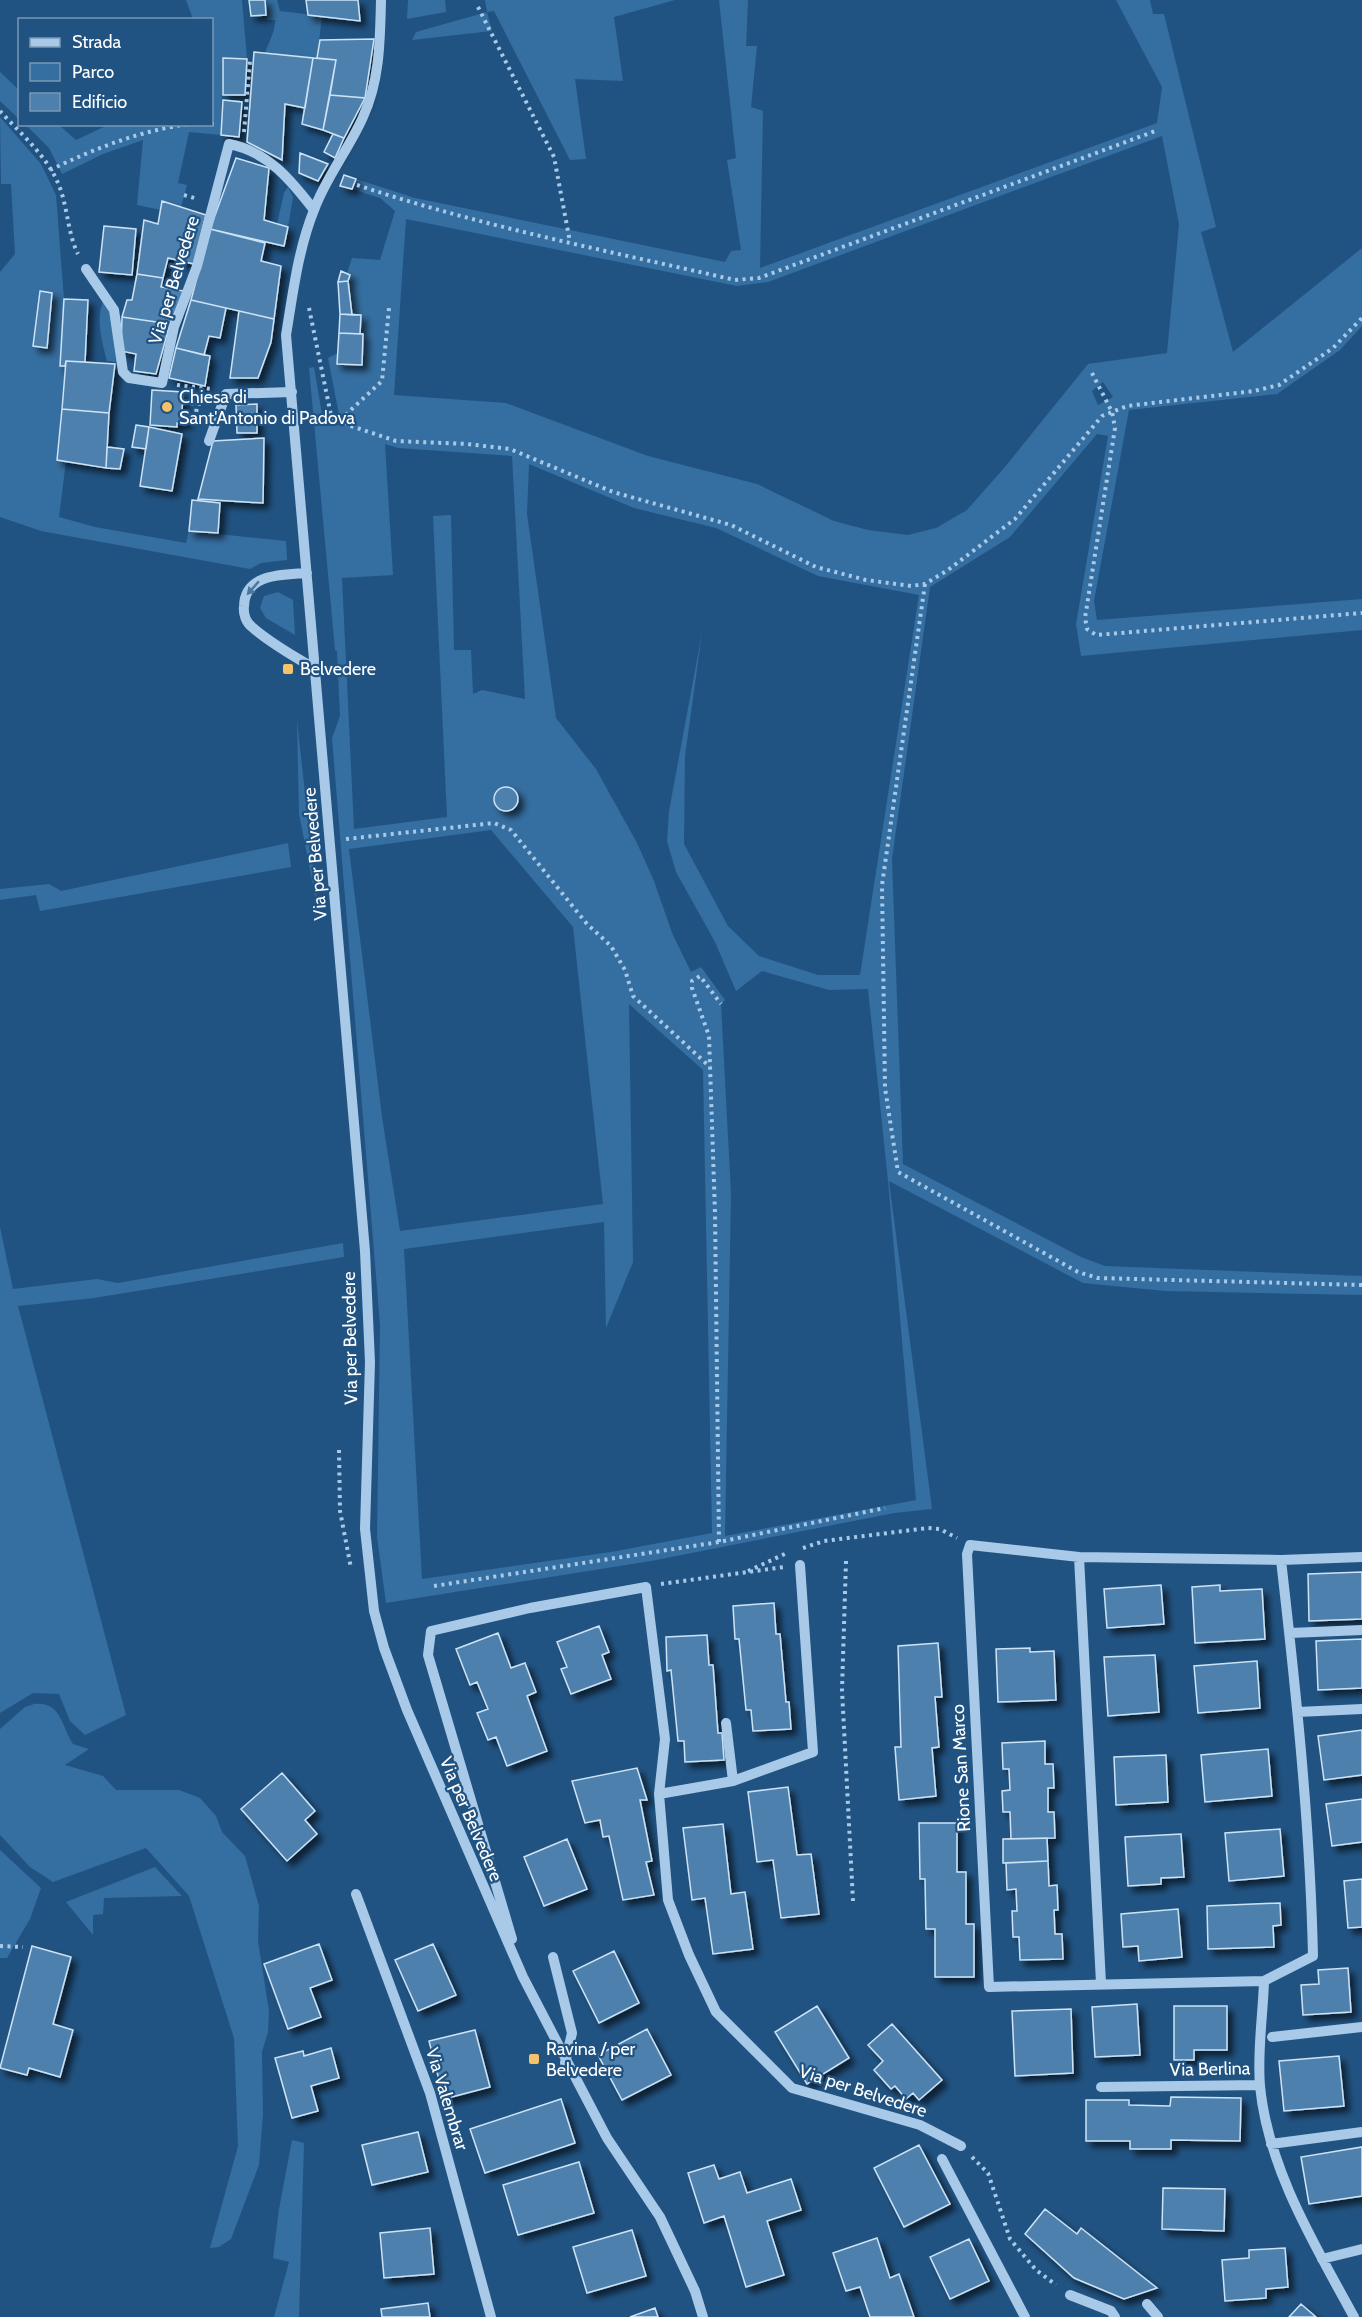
<svg xmlns="http://www.w3.org/2000/svg" width="1362" height="2317" viewBox="0 0 1362 2317" font-family="Cabin,sans-serif">
<style>
.green{fill:#356ea0;fill-rule:evenodd}
.building{fill:#4e80ad;stroke:#cce3f6;stroke-width:1.5;filter:url(#shadow)}
.lines{fill:none;stroke-linecap:round;stroke-linejoin:round}
.path{stroke:#a8cae8;stroke-width:4;stroke-dasharray:3 4.5;stroke-linecap:butt}
.minor{stroke:#a8cae8;stroke-width:10}
.oneway{fill:#4a77a1}
.poi-dot{fill:#f5c16a;stroke:#215382;stroke-width:2}
.labels{text-anchor:middle;dominant-baseline:central;stroke-width:4.5;stroke-linejoin:round;paint-order:stroke}
.street-label{font-size:18px;fill:#fff;stroke:#215382}
.poi-label{font-size:18px;fill:#fff;stroke:#215382;text-anchor:start}
</style>
<defs>
<filter id="shadow"><feDropShadow dx="5.5" dy="5.5" stdDeviation="3" flood-color="#0009"/></filter>
</defs>
<rect width="100%" height="100%" fill="#215382"/>
<path class="green" d="M186,0H242L247,59L223,58L221,135L189,132L178,183L187,185L181,207L162,201L161,210L137,205L143,140L103,154L62,174L49,148L26,125H59L76,140L108,125L212,124V20L193,19Z
M265,0H277L280,11L322,16L317,58L265,53L274,30L275,20H267Z
M408,0H445L446,12L407,19Z
M485,0H675L614,17L623,81L575,79L586,159L570,160L494,11L487,12L492,31L412,40L416,32L487,12Z
M719,0H748L746,46H757L751,107L763,111L760,268L1157,123L1162,87L1116,0H1150L1153,14H1164L1216,227L1201,232L1233,352L1362,248V326L1340,350L1277,394L1129,410L1094,601L1097,620L1362,599V630L1081,656L1076,624L1108,436L1097,434L1010,537L930,587L892,859L903,1164L1081,1257L1105,1266L1362,1276V1295L1165,1291L1083,1283L889,1181L932,1509L894,1513L651,1561L386,1603L377,1537L380,1325L332,738L340,716L337,651L335,650L309,368L314,367L324,426L341,425L328,358L338,353L362,360L363,335L360,334C353,317 345,293 350,275L347,273L352,258L380,260L395,211L380,198L352,189L356,179L415,198L725,262L731,251L741,250L727,160L736,158ZM1162,136L1179,224L1167,353L1088,364L1005,467L967,510L936,528L908,535L868,530L834,521L757,484L648,456L506,403L394,395L406,219L737,286L768,282ZM1103,382L1113,397L1098,405L1092,391ZM385,444L398,448L512,456L525,699L482,690L473,694L471,650H454L451,515L433,516L447,817L354,829L342,578L393,575ZM529,464L634,508L716,528L818,576L919,595L860,975H818L759,956L728,926L684,844L685,756L702,633L669,811L667,841L676,872L715,942L736,991L762,971L829,990L868,989L888,1181L916,1500L725,1536L731,1193L721,1004L725,1000L701,967L691,972L672,933L654,881L637,843L596,769L556,718L527,514ZM491,830L573,927L603,1204L400,1231L382,1117L349,849ZM629,1004L703,1070L712,1533L611,1552L422,1579L404,1249L604,1222L606,1328L633,1262Z
M0,72L19,90V119L0,101Z
M0,117L41,164L56,195L64,299L60,366H65L57,459L66,461L59,517L95,527L186,543L189,531L286,541L287,560L261,563L250,569L41,531L0,517V272L15,254L11,184H1Z
M288,187L293,197L288,227L277,224L284,193Z
M104,300L110,307L116,362L107,361C102,343 95,316 104,300Z
M278,592L293,600L295,635L266,618L260,608L264,596Z
M297,720L299,739L318,910L299,814Z
M288,843L291,867L40,911L36,895L0,900V889L49,884L61,891Z
M0,1227L13,1289L97,1279L118,1283L343,1243L344,1257L94,1298L18,1306L126,1715L85,1735L70,1721L59,1694L33,1693L0,1713Z
M34,1704C61,1701 61,1725 73,1744L89,1749L65,1765L103,1776L116,1790H179L200,1798L216,1816L222,1832L245,1856L259,1906L258,1941L269,2011L268,2032L262,2052L263,2114L259,2165L231,2239L219,2247L210,2248L238,2146L234,2038L189,1896L146,1848L53,1882L30,1867L0,1835V1729L25,1707Z
M0,1850L41,1888L30,1919L7,1958H0Z
M155,1867L182,1896L104,1898L103,1914L93,1915V1935L66,1902Z
M292,2140L304,2143L299,2317H274L289,2262L273,2258L279,2209Z"/>
<path class="building" d="M249,0H265L266,15L251,16Z
M306,0H358L360,21L308,15Z
M374,39L365,98L330,95L336,60L317,58L320,40Z
M254,52L313,58L305,108L285,104L282,160L247,142Z
M223,58L247,59L245,95H223Z
M313,58L336,60L323,130L302,124Z
M330,95L365,98L344,138L323,130Z
M223,100L242,102L239,137L221,135Z
M333,134L344,138L335,158L324,152Z
M300,153L328,164L318,181L299,173Z
M236,158L269,168L264,220L288,227L284,246L210,229Z
M344,175L356,179L352,189L340,186Z
M162,201L206,215L194,264L168,258L163,278L137,274L144,220L158,224Z
M104,226L136,229L132,275L99,272Z
M210,229L265,243L261,261L281,266L274,319L191,300Z
M341,271L350,275L348,281L338,282Z
M137,274L163,278L161,287L184,291L170,324L122,317L127,300H132Z
M348,281L352,315L340,314L338,282Z
M40,291L52,293L47,348L33,346Z
M64,299L88,300L85,362L66,361L65,366H60Z
M191,300L226,308L220,338L209,336L204,355L176,348Z
M239,311L274,319L271,342L258,378H230Z
M340,314L361,315L360,334L339,333Z
M122,317L170,324L156,374L134,371L136,354L121,351Z
M339,333L363,334L362,365L337,364Z
M176,348L210,356L205,386L169,378Z
M66,361L115,364L109,413L62,409Z
M152,390L183,392L182,412H187L186,424L177,423V427L150,425Z
M257,404V433H237L236,405Z
M62,409L109,413L106,468L57,460Z
M136,425L149,427L146,449L132,447Z
M149,427L182,434L172,491L140,486Z
M264,438L263,503L198,499L213,441Z
M107,447L124,449L120,469L106,468Z
M192,500L220,503L218,533L189,531Z
M494 799a12 12 0 1 1 24 0a12 12 0 1 1-24 0Z
M1362,1572V1619L1309,1621L1308,1574Z
M1161,1585L1164,1624L1107,1628L1104,1589Z
M1220,1585V1591L1262,1589L1265,1639L1195,1643L1192,1587Z
M774,1603L776,1634H780L786,1702H789L791,1729L753,1731L751,1710H746L739,1639H735L733,1606Z
M599,1626L609,1652L602,1655L611,1679L571,1694L561,1669L567,1667L557,1642Z
M498,1633L511,1668L525,1663L536,1692L527,1696L547,1751L507,1766L496,1737L488,1740L477,1713L488,1709L477,1682L470,1685L456,1649Z
M707,1635L709,1665H713L718,1733H722L724,1760L685,1762L684,1741H678L671,1670L667,1671L666,1637Z
M1362,1639V1688L1318,1690L1316,1641Z
M938,1643L942,1697H935L939,1747L932,1748L936,1796L899,1800L895,1747H901L898,1646Z
M1030,1648V1652L1054,1651L1056,1700L998,1702L996,1649Z
M1155,1655L1159,1712L1108,1716L1104,1657Z
M1257,1661L1260,1708L1198,1713L1194,1666Z
M1362,1730V1775L1324,1780L1318,1736Z
M1045,1741V1764H1053L1054,1788H1048V1812H1054L1055,1838L1011,1839L1010,1812H1003L1002,1791L1010,1790L1009,1769H1003L1002,1743Z
M1268,1749L1272,1796L1205,1802L1201,1755Z
M1166,1755L1168,1802L1116,1805L1114,1757Z
M637,1768L647,1800H640L652,1861L646,1862L654,1895L623,1900L609,1836L603,1837L600,1820L585,1823L572,1781Z
M282,1773L315,1811L305,1820L317,1834L287,1861L241,1809Z
M788,1787L797,1855L811,1854L819,1914L781,1918L773,1860L757,1862L748,1792Z
M1362,1799V1842L1332,1846L1326,1804Z
M919,1823H957V1872H966V1924H974V1977H935V1929H926L925,1879H920Z
M723,1824L731,1894L745,1892L753,1949L713,1954L705,1898L692,1900L683,1828Z
M1280,1829L1284,1876L1229,1881L1225,1833Z
M1181,1834L1184,1877L1161,1878V1884L1128,1886L1125,1837Z
M1047,1838L1048,1861L1003,1863V1839Z
M567,1839L587,1889L544,1906L524,1857Z
M1048,1861L1049,1886L1057,1885L1058,1910H1054L1055,1934H1062L1063,1959L1020,1960L1019,1937H1013L1012,1911H1017L1016,1889L1007,1890L1006,1863Z
M1362,1879V1927L1348,1928L1344,1881Z
M1280,1903L1281,1925L1273,1926L1274,1947L1208,1949L1207,1906Z
M1178,1909L1182,1957L1139,1961L1138,1946L1123,1947L1121,1914Z
M319,1944L332,1980L310,1988L321,2017L288,2029L264,1964Z
M433,1944L456,1995L418,2011L395,1960Z
M32,1946L71,1957L53,2024L73,2030L60,2077L29,2068L27,2075L0,2068Z
M614,1951L639,2003L599,2023L573,1971Z
M1348,1968L1351,2012L1303,2015L1301,1985L1319,1984L1318,1970Z
M1137,2004L1140,2055L1095,2057L1092,2007Z
M817,2006L849,2058L807,2084L775,2032Z
M1174,2006H1227V2050H1194V2060H1174Z
M1071,2009L1073,2073L1015,2076L1012,2011Z
M892,2024L942,2080L919,2100L913,2093L906,2099L895,2086L891,2089L874,2070L883,2061L868,2045Z
M647,2029L671,2075L622,2100L598,2055Z
M475,2030L490,2087L444,2099L429,2041Z
M331,2048L339,2078L311,2086L318,2111L292,2118L275,2058L303,2051L304,2056Z
M1339,2056L1344,2106L1284,2111L1279,2061Z
M1171,2097L1241,2098L1240,2141L1171,2140V2149H1130V2141H1086V2100H1129V2105L1170,2106Z
M561,2099L575,2143L485,2173L470,2129Z
M418,2132L428,2172L372,2185L362,2145Z
M919,2145L950,2204L904,2227L874,2168Z
M1362,2147V2196L1309,2204L1301,2157Z
M579,2162L594,2213L518,2235L503,2185Z
M714,2165L719,2179L740,2172L747,2193L791,2179L801,2210L767,2221L784,2275L746,2287L724,2216L704,2223L688,2173Z
M1163,2188L1225,2189L1224,2231L1162,2229Z
M1045,2209L1077,2234L1081,2228L1157,2288L1124,2299L1074,2278L1025,2234Z
M430,2228L434,2274L384,2278L380,2233Z
M632,2230L646,2276L587,2293L573,2247Z
M877,2238L890,2278L899,2274L914,2317H870L860,2287L846,2291L833,2253Z
M969,2239L989,2281L950,2299L930,2257Z
M1285,2248L1288,2287L1266,2289V2298L1225,2301L1222,2260L1249,2258V2250Z
M428,2303L430,2317H382L381,2309Z
M1301,2304L1316,2317H1289Z
M655,2308L658,2317H630Z"/>
<g class="lines">
<path class="path" d="M478,7L554,157L570,242
M0,111C20,133 46,155 58,183C68,206 67,232 78,254
M212,124H214
M244,132L250,61
M50,170C96,148 139,131 189,124
M357,185C480,226 608,251 735,280L759,278L1158,130
M184,195L198,199
M309,308L333,425
M1092,373L1112,412L1115,428L1085,618L1087,629L1096,635L1362,613
M177,385L211,389
M183,391L197,393L196,423
M183,403L205,404
M331,415L351,426L396,441L467,444L510,449L613,492L731,525L816,567L866,580L911,586L925,584L948,570L1015,519L1102,416L1127,406L1254,391L1279,385L1333,348L1362,318
M340,420L382,381L389,308
M925,584L882,885L885,1088L898,1172L1078,1272L1098,1278L1362,1285
M346,839L494,823L511,830L587,924L611,946L625,970L633,996L710,1067
M339,1450L340,1511L351,1568
M719,1542L715,1213L709,1036L692,988V981L700,976L721,1004
M803,1548L824,1541L928,1528L940,1529L957,1538
M846,1561L842,1690L853,1901
M748,1571L787,1553
M661,1584L784,1567
M434,1586L719,1542L885,1508
M0,1946L23,1947
M972,2157L988,2173L1010,2239L1036,2270L1056,2285"/>
<path class="minor" d="M381,0C380,40 380,80 363,117C349,149 326,177 314,210C298,250 293,293 286,335L365,1251L370,1362L365,1529L374,1611L384,1648L407,1710L523,1977L607,2138L660,2217L695,2291L703,2317
M86,269L114,310L123,372L129,378L162,383L174,327L197,266L229,144C267,151 291,180 314,210
M209,441L226,394L292,392
M307,573C283,575 245,573 244,606C243,614 246,622 252,627C271,644 294,656 315,669
M1079,1557L1101,1983
M1281,1560C1296,1691 1310,1823 1313,1956L1264,1981L989,1987L967,1554L970,1545L1079,1557L1281,1560L1362,1557
M1290,1633L1362,1630
M1298,1712L1362,1709
M733,1781L813,1752L800,1565
M659,1794L668,1900L689,1955L716,2012L792,2088L920,2125L961,2146
M356,1894L430,2093L491,2317
M512,1939L428,1655L431,1631L530,1608L646,1587L665,1739L659,1794L733,1781L726,1723
M553,1957L572,2033L565,2063
M1264,1981C1263,2015 1257,2052 1260,2086C1268,2169 1315,2245 1354,2317
M1272,2037L1362,2027
M1101,2087L1260,2085
M1271,2144L1362,2132
M942,2159L1025,2317
M1322,2259L1362,2249
M1070,2295L1111,2311L1115,2317
M1147,2304L1158,2317"/>
</g>
<defs><path id="oneway-solid" d="M-6-.8H1V-3.2L6.5 0L1 3.2V.8H-6Z" transform="scale(1.5)"/></defs>
<use class="oneway" href="#oneway-solid" transform="translate(253 588) rotate(131)"/>
<g class="poi-dot">
<circle cx="167" cy="407" r="6"/>
<rect x="282" y="663" width="12" height="12" rx="3"/>
<rect x="528" y="2053" width="12" height="12" rx="3"/>
</g>
<g class="labels">
<g class="street-label">
<text transform="translate(174 280) rotate(-73)">Via per Belvedere</text>
<text transform="translate(315 854) rotate(-95)">Via per Belvedere</text>
<text transform="translate(350 1338) rotate(-91)">Via per Belvedere</text>
<text transform="translate(961 1768) rotate(-93)">Rione San Marco</text>
<text transform="translate(471 1819) rotate(67)">Via per Belvedere</text>
<text transform="translate(1210 2069) rotate(-1)">Via Berlina</text>
<text transform="translate(863 2091) rotate(18)">Via per Belvedere</text>
<text transform="translate(447 2099) rotate(73)">Via Valembrar</text>
</g>
<g class="poi-label">
<text x="179" y="397">Chiesa di<tspan x="179" dy="21">Sant'Antonio di Padova</tspan></text>
<text x="300" y="669">Belvedere</text>
<text x="546" y="2049">Ravina / per<tspan x="546" dy="21">Belvedere</tspan></text>
</g>
</g>
<rect x="18" y="18" width="195" height="108" fill="#215382" stroke="#7a98b4" stroke-width="1.5"/>
<rect x="30" y="38" width="30" height="9" fill="#a8cae8" stroke="#7a98b4" stroke-width="1.5"/>
<text x="72" y="48" font-size="18" fill="#ffffff">Strada</text>
<rect x="30" y="63" width="30" height="18" fill="#356ea0" stroke="#7a98b4" stroke-width="1.5"/>
<text x="72" y="78" font-size="18" fill="#ffffff">Parco</text>
<rect x="30" y="93" width="30" height="18" fill="#4e80ad" stroke="#7a98b4" stroke-width="1.5"/>
<text x="72" y="108" font-size="18" fill="#ffffff">Edificio</text>
</svg>
